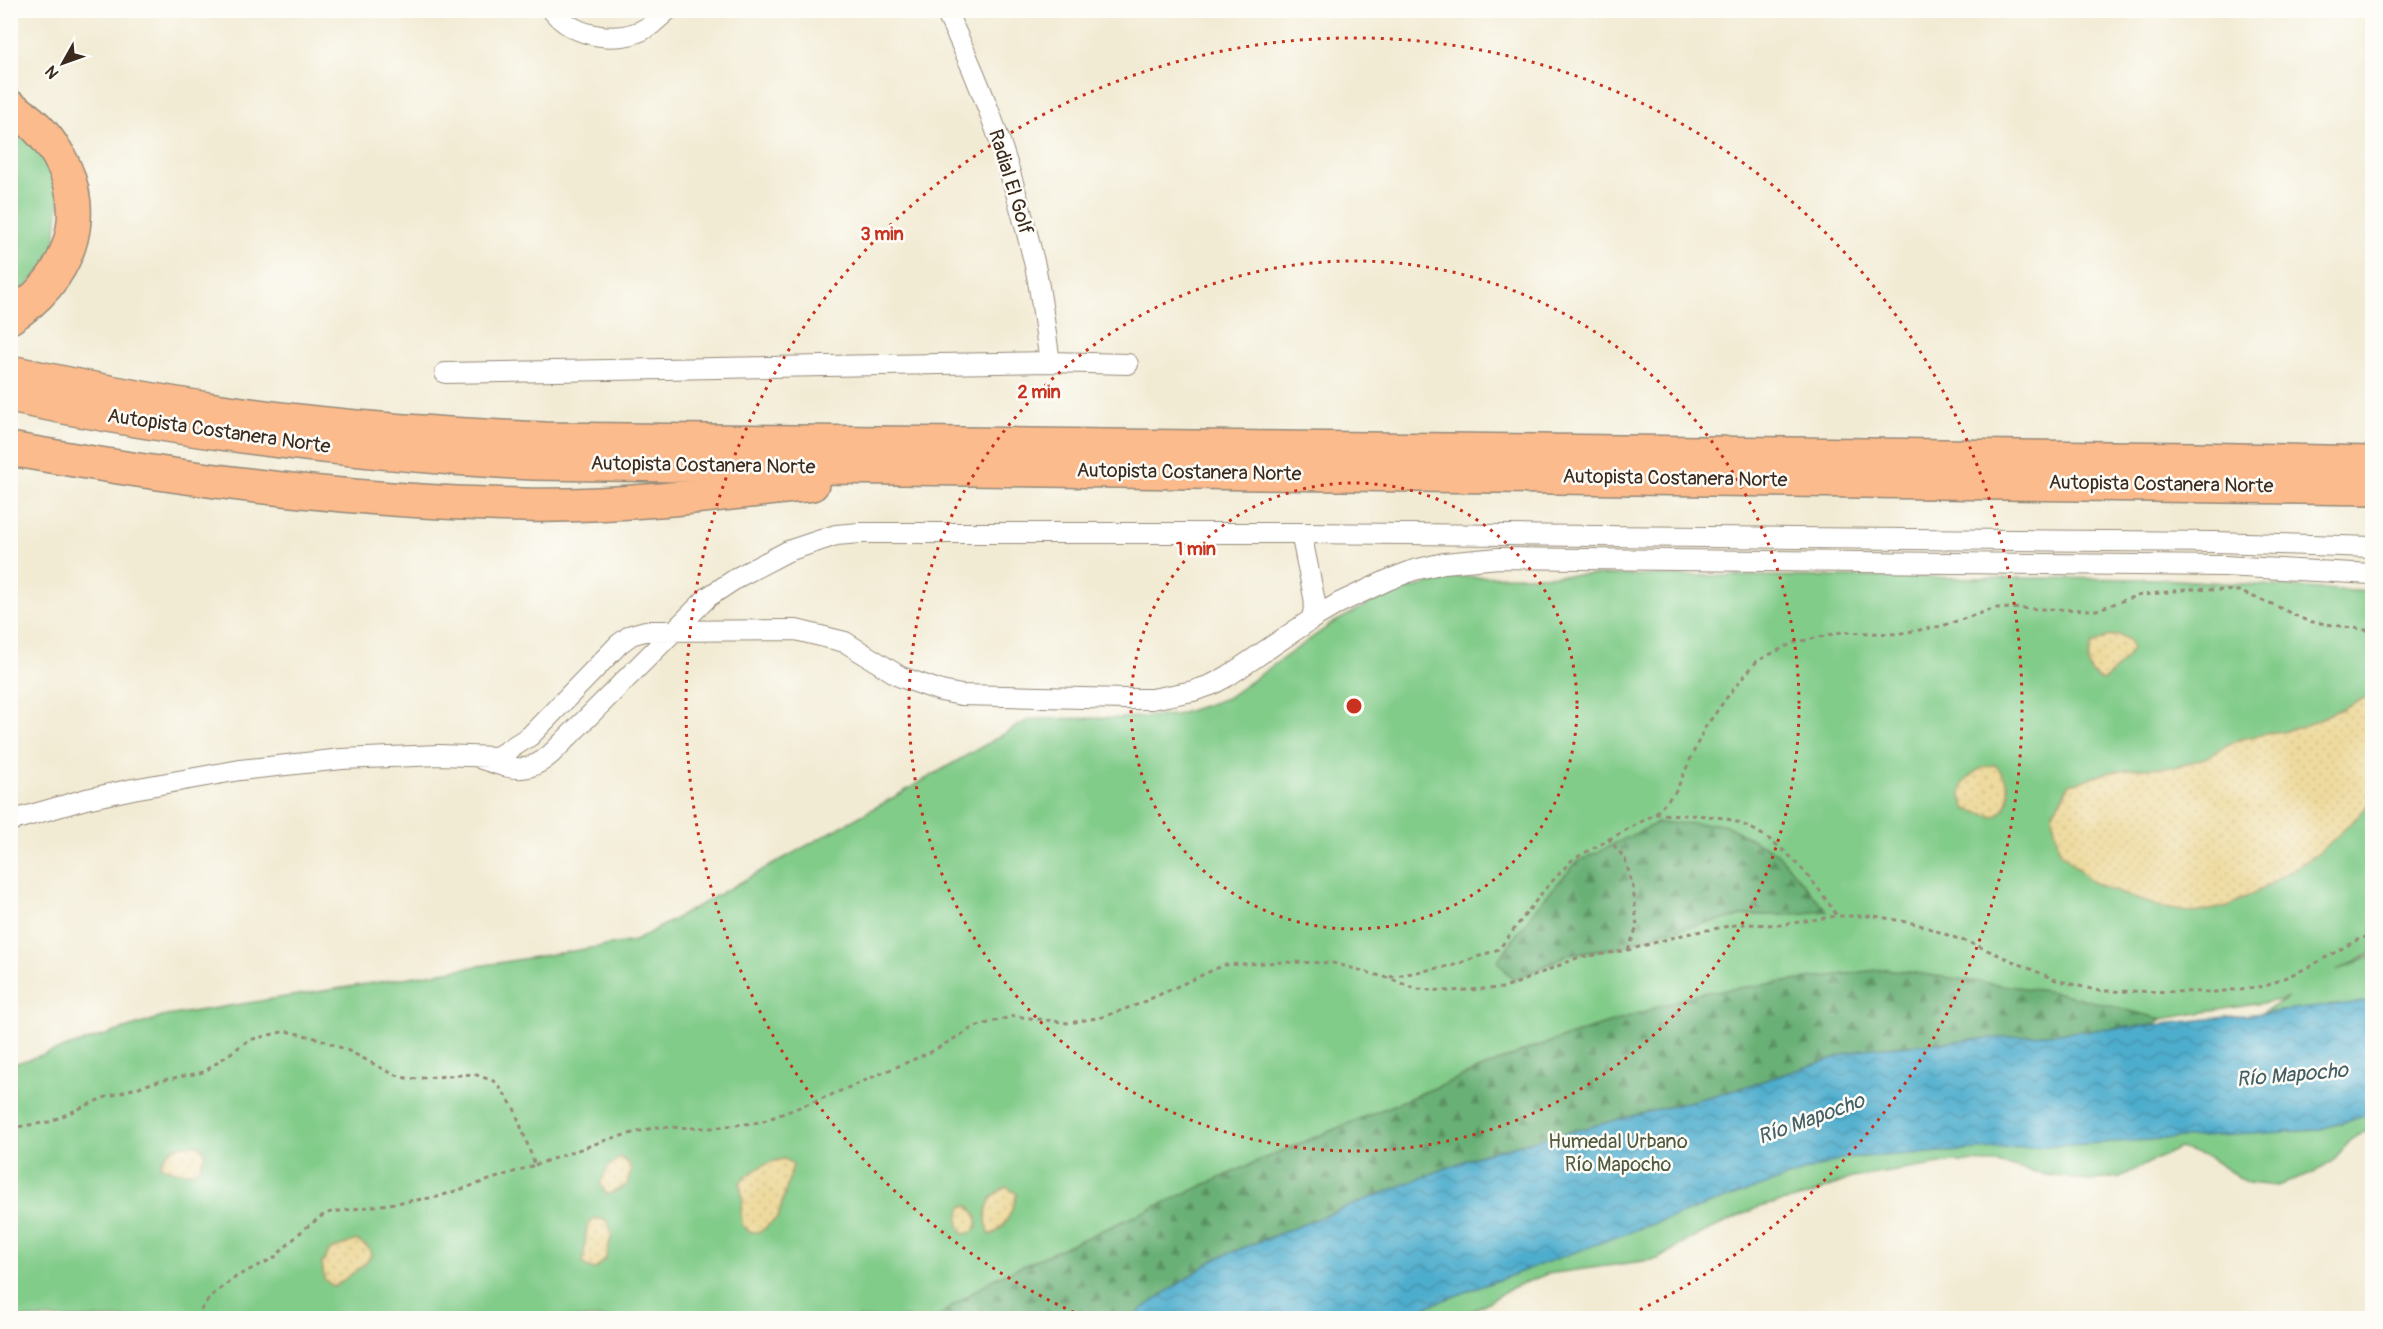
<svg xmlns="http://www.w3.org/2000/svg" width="2383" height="1329" viewBox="0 0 2383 1329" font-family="Pangolin,sans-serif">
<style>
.green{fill:#82cc8a;stroke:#5e7b54;stroke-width:1.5;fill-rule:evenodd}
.forest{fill:url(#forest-firs);stroke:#526d4a;stroke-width:1.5}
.sand{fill:url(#sand-dots);stroke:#94825e;stroke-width:1.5}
.water{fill:url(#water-waves);stroke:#446c76;stroke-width:1.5}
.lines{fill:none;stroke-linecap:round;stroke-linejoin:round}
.minor-casing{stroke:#968a79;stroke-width:22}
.motorway-casing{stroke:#968a79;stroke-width:36}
.path{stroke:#968a79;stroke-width:3;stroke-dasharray:4.5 4.5;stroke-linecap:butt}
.minor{stroke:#fff;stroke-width:20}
.motorway{stroke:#fbbb8c;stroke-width:33}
.ring{fill:none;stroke:#c8321e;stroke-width:3;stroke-dasharray:3 6}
.labels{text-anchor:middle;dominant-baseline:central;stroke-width:5;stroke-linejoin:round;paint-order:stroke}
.street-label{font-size:20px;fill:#3b2a1e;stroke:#fdfcf7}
.park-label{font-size:20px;fill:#505b3e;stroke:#fdfcf7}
.water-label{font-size:21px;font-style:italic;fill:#435e64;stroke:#fdfcf7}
.centre{fill:#c8321e;stroke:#fdfcf7;stroke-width:3}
.ring-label{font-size:18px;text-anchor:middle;font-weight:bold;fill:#c8321e;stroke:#fdfcf7;stroke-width:5;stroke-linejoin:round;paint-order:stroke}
</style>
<defs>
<pattern id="forest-firs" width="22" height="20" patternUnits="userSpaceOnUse" patternTransform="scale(1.5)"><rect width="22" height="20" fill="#69b076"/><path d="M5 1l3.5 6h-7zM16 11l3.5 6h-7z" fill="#588f60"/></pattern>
<pattern id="sand-dots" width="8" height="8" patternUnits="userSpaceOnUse" patternTransform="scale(1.5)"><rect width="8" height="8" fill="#eeda9e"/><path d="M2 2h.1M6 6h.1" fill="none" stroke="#cdbb88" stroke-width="1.8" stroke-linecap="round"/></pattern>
<pattern id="water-waves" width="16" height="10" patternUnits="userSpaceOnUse" patternTransform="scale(1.5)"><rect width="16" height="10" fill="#4eadcd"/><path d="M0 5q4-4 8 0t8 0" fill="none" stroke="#428da6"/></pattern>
</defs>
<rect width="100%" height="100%" fill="#fdfcf7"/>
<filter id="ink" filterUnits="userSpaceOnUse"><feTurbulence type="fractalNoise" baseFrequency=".0167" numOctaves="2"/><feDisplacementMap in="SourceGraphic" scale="12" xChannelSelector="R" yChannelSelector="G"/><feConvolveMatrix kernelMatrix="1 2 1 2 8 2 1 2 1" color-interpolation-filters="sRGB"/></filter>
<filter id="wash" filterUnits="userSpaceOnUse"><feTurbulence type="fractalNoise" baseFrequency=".008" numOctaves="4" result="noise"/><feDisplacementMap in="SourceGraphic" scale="24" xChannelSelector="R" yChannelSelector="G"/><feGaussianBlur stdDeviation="1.35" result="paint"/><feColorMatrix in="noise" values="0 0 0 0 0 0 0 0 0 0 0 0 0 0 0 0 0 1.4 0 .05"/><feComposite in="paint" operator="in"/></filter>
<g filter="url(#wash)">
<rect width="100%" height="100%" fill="#f2ebd4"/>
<path class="green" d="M10,113L61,177L54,256L10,304Z
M1596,575L2161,579L2372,592V952L2337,971L2372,955V1127L2351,1140L2333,1160L2312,1174L2277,1186L2248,1183L2208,1157L2179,1148L2120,1177L2087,1181L2036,1173L1998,1163L1953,1162L1852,1178L1807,1196L1759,1207L1692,1238L1658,1259L1547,1274L1514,1287L1460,1318H1041L1464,1112L2014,987L1885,969L1701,993L1529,1049L1258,1161L989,1318H11L10,1065L166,1016L635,941L889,800L1030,719L1119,718L1176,715L1227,698L1333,623L1388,594L1457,577ZM2288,997L2257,1016L2176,1031L2102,1005L2162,1019L2280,1000Z"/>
<path class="forest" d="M1657,823L1724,824L1777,853L1827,911L1781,915H1746L1663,932L1621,947L1570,954L1514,980L1497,961L1541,902L1577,862Z
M1885,969L2060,993L2162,1019L2154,1025L1862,1049L1735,1090L1482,1154L1215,1259L1129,1318H935L993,1279L1258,1161L1529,1049L1701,993Z"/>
<path class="sand" d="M2120,635L2129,640L2132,648C2128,657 2111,676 2102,681C2085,671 2086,662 2092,645L2106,637Z
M2369,696L2372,697V803L2319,853L2264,888L2228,906L2195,913L2164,908L2107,889L2089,880L2059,850L2052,814L2070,784L2111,772L2141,768L2175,767L2205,758L2240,739L2302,727Z
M1995,765C2011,780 2016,805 1994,817L1966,809C1964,805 1961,799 1961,795C1961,778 1980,766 1995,765Z
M195,1144L203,1148L205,1154C203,1159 202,1164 199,1168C189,1177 169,1170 160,1165C168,1146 176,1146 195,1144Z
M621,1157L630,1165V1174L627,1185L607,1195L600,1183L609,1166Z
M785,1159L793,1165L778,1217L760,1232H750L742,1225L741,1212L743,1201L740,1183C750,1171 770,1160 785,1159Z
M1007,1187L1017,1194C1013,1209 1006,1230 990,1235C982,1215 985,1196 1007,1187Z
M963,1206H969L977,1216V1227L972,1232L964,1234C956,1224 957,1217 963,1206Z
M594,1218L606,1220L612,1233L606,1258L596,1269L588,1268L583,1263L587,1226Z
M356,1240L369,1248L371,1256L365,1264L334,1287L324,1279L322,1264L330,1250Z"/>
<path class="water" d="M2372,1001V1114L2317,1130L1844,1158L1644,1227L1395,1318H1129L1215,1259L1482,1154L1735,1090L1862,1049L2154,1025Z"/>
</g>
<g filter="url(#ink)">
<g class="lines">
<g class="minor-casing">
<path id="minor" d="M552,10C574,38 620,45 650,26C656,21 662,15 668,10
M945,10C986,91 1015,179 1035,266C1042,298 1045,330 1050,362
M445,373L1050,362L1128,364
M1301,533L1315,602L1312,619
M482,759C509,768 527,776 551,754L708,597L740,576L788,551L836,535L860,533H1301L2215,542L2372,547
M10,821L86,799L133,789L240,770L342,759L439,755L497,757L530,736L619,644L631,635L645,631L796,630L845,642L901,677L941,691L961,695L1126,699H1152L1193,691L1211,685L1228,676L1312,619L1339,603L1388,580L1414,570L1444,563L1499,558L2224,566L2372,574"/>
</g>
<g class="motorway-casing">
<path id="motorway" d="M10,107C31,119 46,135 58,155C94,217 67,281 10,317
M10,372C81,387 151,401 222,411C329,427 437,434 545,439L2194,459L2372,463
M10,396C184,433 356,454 533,463L2372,488
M10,449C180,479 351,502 523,505C620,507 716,495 812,484"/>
</g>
<path class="path" d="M1655,814C1677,815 1714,814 1734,821C1780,837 1812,877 1837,916
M1608,838L1625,859L1633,887L1637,927L1628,950
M1390,977L1455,965L1499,949L1545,889L1572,860L1655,814L1676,791L1704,729L1730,693L1757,661L1793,643L1842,632L1896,634L1942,626L1996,608L2096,610L2136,596L2191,589L2238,591L2272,604L2307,621L2372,631
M10,1128L49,1122L103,1098L159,1081L204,1072L249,1040L286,1031L320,1039L349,1051L393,1074L409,1079L474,1074L496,1082L514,1108L535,1165L437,1197L326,1213L304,1229L274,1258L237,1276L211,1296L195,1318
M535,1165L609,1139L657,1127L711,1128L761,1122L831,1095L931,1052L974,1027L1014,1016L1069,1023L1102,1017L1139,1004L1224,965L1284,962L1333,963L1388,978L1416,989L1450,991L1505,988L1577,958L1628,950L1686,934L1740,924L1780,925L1837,916H1875L1917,924L1978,946L2056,980L2099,991L2216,992L2266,986L2309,967L2357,940L2372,935"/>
<use href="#minor" class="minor"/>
<use href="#motorway" class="motorway"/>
</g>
</g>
<g class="ring">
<circle cx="1354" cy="706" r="223"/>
<circle cx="1354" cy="706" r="445"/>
<path d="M1082 1316A668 668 0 1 1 1626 1316"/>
</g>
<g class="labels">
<g class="street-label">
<text transform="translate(1011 182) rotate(73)">Radial El Golf</text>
<text transform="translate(219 431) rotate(8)">Autopista Costanera Norte</text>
<text transform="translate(703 465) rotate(1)">Autopista Costanera Norte</text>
<text transform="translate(1189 472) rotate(1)">Autopista Costanera Norte</text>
<text transform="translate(1675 478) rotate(1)">Autopista Costanera Norte</text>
<text transform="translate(2161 484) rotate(1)">Autopista Costanera Norte</text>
</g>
<g class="park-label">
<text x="1618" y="1141">Humedal Urbano<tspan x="1618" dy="23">Río Mapocho</tspan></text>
</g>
<g class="water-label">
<text transform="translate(2292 1075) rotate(-5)">Río Mapocho</text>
<text transform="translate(1811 1119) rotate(-20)">Río Mapocho</text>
</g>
</g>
<circle cx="1354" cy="706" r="9" class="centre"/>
<g class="ring-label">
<text x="882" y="240">3 min</text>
<text x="1039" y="398">2 min</text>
<text x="1196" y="555">1 min</text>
</g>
<rect width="2383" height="1329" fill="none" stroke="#fdfcf7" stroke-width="36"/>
<g transform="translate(63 63) rotate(230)" stroke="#fdfcf7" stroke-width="4.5" paint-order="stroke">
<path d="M0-4.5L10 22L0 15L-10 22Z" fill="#3b2a1e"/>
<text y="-9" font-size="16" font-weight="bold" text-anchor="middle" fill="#3b2a1e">N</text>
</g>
</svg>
